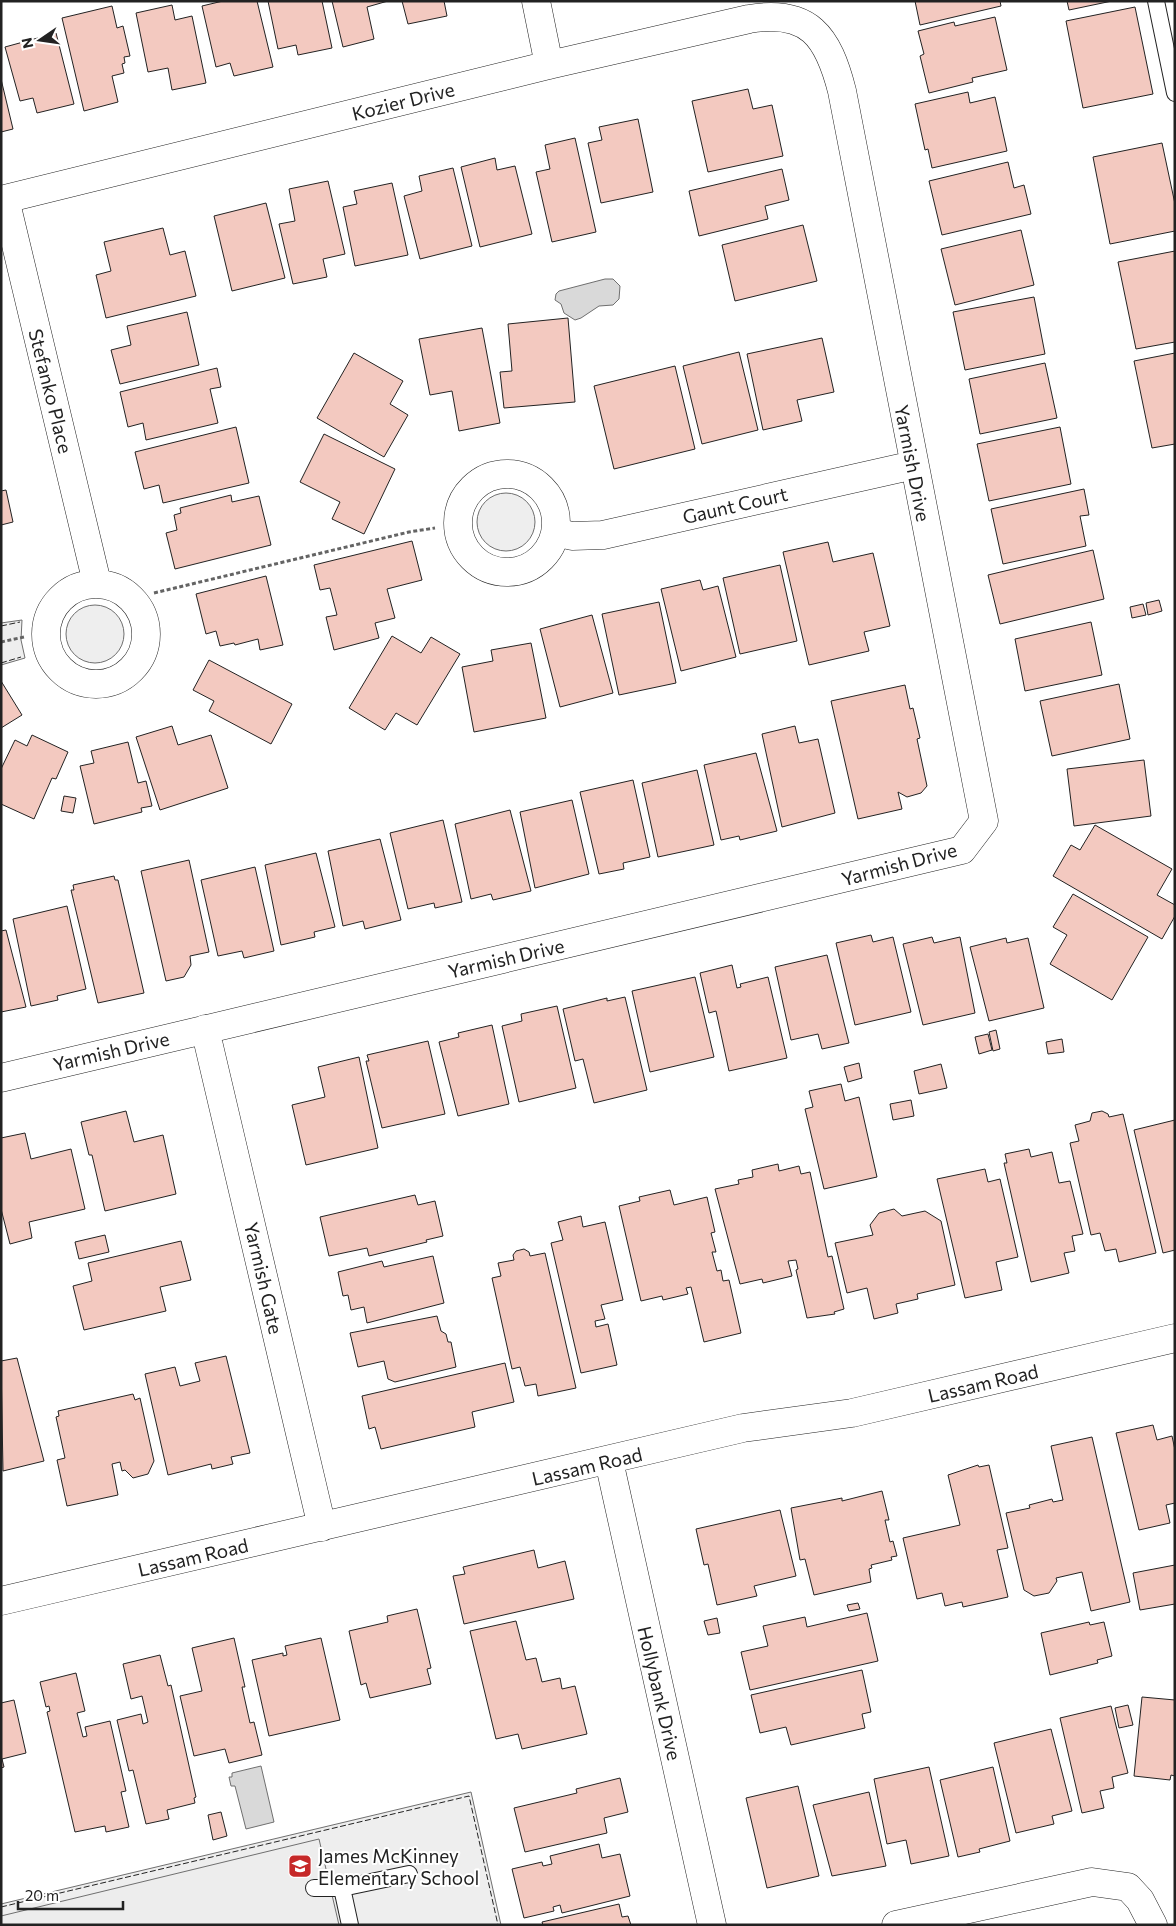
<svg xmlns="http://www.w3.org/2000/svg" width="1176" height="1926" viewBox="0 0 1176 1926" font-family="Commissioner,sans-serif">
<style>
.green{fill:#eee;stroke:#6f6f6f}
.parking{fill:#ededed;stroke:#6f6f6f}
.water{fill:#d9d9d9;stroke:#6f6f6f}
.building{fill:#f3c9c0;stroke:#222}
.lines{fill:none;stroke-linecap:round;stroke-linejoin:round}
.service-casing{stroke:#222;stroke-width:18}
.minor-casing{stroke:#222;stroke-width:29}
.path{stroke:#646464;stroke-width:3;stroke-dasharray:4 2.5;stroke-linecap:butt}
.service{stroke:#fff;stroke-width:16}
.minor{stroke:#fff;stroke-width:28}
.fence{stroke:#222;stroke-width:1;stroke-dasharray:6 2.5;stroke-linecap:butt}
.labels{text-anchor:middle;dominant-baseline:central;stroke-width:4;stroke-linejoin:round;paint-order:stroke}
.street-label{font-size:19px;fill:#222;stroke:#fff}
.poi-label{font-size:19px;fill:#222;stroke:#fff;text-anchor:start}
</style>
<rect width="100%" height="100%" fill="#fff"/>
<path class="green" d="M477 522a29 29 0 1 1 58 0a29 29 0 1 1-58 0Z
M66 634a29 29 0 1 1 58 0a29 29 0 1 1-58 0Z
M22,620L21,640L25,658L1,665V623Z
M471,1792L501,1925H1V1904Z"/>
<path class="parking" d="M319,1839L339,1925H1V1916Z"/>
<path class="water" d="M605,279H613L620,286L619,299L613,305L599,306L581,318L575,320L564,313L561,304L555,300L556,294L559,291Z
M261,1766L274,1822L246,1829L235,1786H231L229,1777H232V1773Z"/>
<path class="building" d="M223,1H257L273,67L234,76L230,63L216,67L202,6Z
M268,1H322L332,48L298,55L296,45L278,49Z
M332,1H388L367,7L374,39L343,47Z
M402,1H444L447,16L408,24Z
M915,1H1000L1001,6L920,25Z
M1067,1H1112L1069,10Z
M172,5L175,20L192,16L206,83L172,90L168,68L148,72L136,13Z
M112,6L117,28L123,26L130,56L124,57L125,63L122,64L124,73L112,76L118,102L84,111L62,18Z
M1135,7L1153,94L1083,108L1066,21Z
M995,17L1007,70L972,78L973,82L929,93L920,56L924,54L918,31L954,22L955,26Z
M56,33L74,104L37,113L33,98L20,101L5,47Z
M1,79L13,129L1,132Z
M748,89L753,109L772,105L783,156L708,172L692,101Z
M968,92L970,103L995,97L1007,151L932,168L928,149L925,150L915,104Z
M638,119L653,192L601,203L588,143L602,140L599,127Z
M575,138L596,232L552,242L536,172L550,169L545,145Z
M1162,143L1175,204V231L1110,244L1093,157Z
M495,158L497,170L515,166L532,234L480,247L461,167Z
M1008,162L1014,188L1024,185L1031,214L942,235L929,181Z
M453,168L472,246L420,259L404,196L422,191L419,176Z
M782,169L789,200L765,206L768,219L699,236L689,191Z
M328,181L345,254L323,259L327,277L293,284L279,224L295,221L289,189Z
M392,183L408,255L355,266L343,207L357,204L354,191Z
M266,203L285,278L232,291L214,216Z
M803,225L817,281L735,301L722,245Z
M163,228L170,255L185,251L196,296L106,318L96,275L111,271L104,242Z
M1021,230L1034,285L955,305L941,249Z
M1175,251V342L1136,349L1118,262Z
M1034,297L1045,354L965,370L953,312Z
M187,312L199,365L120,384L111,350L131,345L127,326Z
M568,318L575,402L504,408L500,372L512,371L508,324Z
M482,328L500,423L459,431L452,391L430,395L419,339Z
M822,338L834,392L797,400L802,421L763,430L747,354Z
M739,352L758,430L702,444L683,366Z
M354,353L403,381L390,404L408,415L384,457L317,418Z
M1175,353V444L1152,448L1134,361Z
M1045,363L1057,418L980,434L969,379Z
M675,366L695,449L614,469L594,386Z
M217,368L221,387L210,389L218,423L146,440L143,423L128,427L120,392Z
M236,427L249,483L163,503L159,485L144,489L135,452Z
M1060,427L1071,484L989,501L977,444Z
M324,434L395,469L364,534L332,519L340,502L300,482Z
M1084,489L1089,515L1080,516L1086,546L1003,564L991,509Z
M6,490L13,522L1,525V491Z
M231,495L232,502L259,496L271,545L175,569L166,533L177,530L174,515L181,513L180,508Z
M412,541L422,580L387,589L395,618L375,623L379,638L334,650L326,617L337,615L330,588L320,590L314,565Z
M828,542L833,562L873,553L890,626L864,632L869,651L809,665L783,552Z
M1093,550L1104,599L1000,624L988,575Z
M780,565L797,641L740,654L723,578Z
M266,576L283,645L260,650L258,639L235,645L234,643L220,646L216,631L206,634L196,594Z
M700,580L703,590L718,586L736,657L681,671L661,589Z
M1159,600L1162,611L1148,615L1146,603Z
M659,602L676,683L619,695L602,614Z
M1143,604L1146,615L1132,618L1130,607Z
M592,615L613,693L560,707L540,629Z
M1091,622L1102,675L1025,691L1015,639Z
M392,636L421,653L431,637L460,654L417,725L396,713L385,730L349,708Z
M531,643L546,718L474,732L462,667L493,661L491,650Z
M209,660L292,704L271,744L209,711L214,701L193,690Z
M1,681L22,715L1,728Z
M1119,684L1130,739L1052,756L1040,701Z
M905,685L910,709L913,708L920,738L917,739L927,786L921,793L907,797L898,792L902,809L858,819L831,701Z
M172,726L178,745L211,735L228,788L160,810L136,737Z
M795,726L799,743L818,739L835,813L782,827L762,734Z
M32,735L68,752L56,779L52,778L34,819L1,804V769L15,740L27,746Z
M128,742L138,783L146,781L152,806L141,808L142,812L94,824L80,766L94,763L91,751Z
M756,753L777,831L740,840L739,836L721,840L704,765Z
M1144,760L1151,816L1074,826L1067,769Z
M697,770L714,845L658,857L642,783Z
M633,780L650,857L623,863L624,869L599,874L580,792Z
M64,796L76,798L73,813L61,811Z
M572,800L589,874L535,888L520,812Z
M510,810L531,891L493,900L491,894L471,899L455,824Z
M443,820L462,902L435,908L434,903L408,909L390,833Z
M1095,825L1172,869L1157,895L1175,905V916L1162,939L1053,876L1071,845L1080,850Z
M380,839L401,920L365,929L363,921L343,926L328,851Z
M316,853L335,927L314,932L315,937L281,945L265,865Z
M189,860L209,952L190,956L191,965L184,977L166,981L141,871Z
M255,867L274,951L244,958L242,951L218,956L201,880Z
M114,876L115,880H118L144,993L98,1003L71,890H74L73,885Z
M1073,894L1148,937L1112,1000L1050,964L1067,935L1053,927Z
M67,906L86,989L57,996L58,1000L31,1006L13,919Z
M6,930L26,1007L1,1012V931Z
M871,935L873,942L893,937L911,1012L855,1025L836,943Z
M932,937L934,943L960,937L975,1013L923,1025L903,944Z
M1006,938L1007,943L1028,938L1044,1008L989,1021L970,947Z
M827,955L849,1043L822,1049L818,1034L791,1040L775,967Z
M732,965L737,988L741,987L740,984L768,977L787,1058L729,1071L716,1011L709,1013L700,973Z
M695,977L714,1057L650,1072L632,991Z
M625,997L647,1090L594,1103L583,1059L575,1061L563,1009L607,998V1001Z
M557,1006L576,1088L519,1102L502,1026L522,1021L521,1014Z
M492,1025L509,1104L458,1116L439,1042L459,1037L458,1033Z
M996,1030L1000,1049L993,1051L989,1032Z
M988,1034L992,1050L979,1054L975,1037Z
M1062,1039L1064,1052L1048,1054L1046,1042Z
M428,1041L445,1114L382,1128L366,1061H369L367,1055Z
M359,1057L378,1148L306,1165L292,1105L325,1097L318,1067Z
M859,1063L862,1078L848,1082L844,1067Z
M941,1064L947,1088L919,1094L914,1071Z
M841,1084L845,1101L859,1097L877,1177L824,1189L805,1109L813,1107L809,1091Z
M911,1100L914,1116L893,1120L890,1104Z
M126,1111L134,1142L163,1135L176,1194L105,1211L92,1155H89L81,1122Z
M1102,1111L1108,1114L1109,1117L1123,1114L1156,1253L1119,1262L1116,1249L1105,1251L1100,1233L1091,1235L1070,1143L1079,1141L1075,1125L1090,1121L1092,1113Z
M1175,1120V1250L1163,1253L1134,1130Z
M25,1133L31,1159L71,1149L85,1209L29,1222L32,1238L10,1244L1,1209V1138Z
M1029,1149L1031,1157L1052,1152L1059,1183L1070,1181L1083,1234L1072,1236L1075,1251L1064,1253L1069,1273L1031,1282L1004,1163H1007L1005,1154Z
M778,1164L779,1171L799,1166L801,1174L810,1172L828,1257L832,1256L844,1309L834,1312L835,1314L807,1318L796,1270L798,1269L796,1260L788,1261L792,1276L763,1283L762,1279L740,1284L715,1189L739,1184L738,1180L753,1177L752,1170Z
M985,1169L988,1182L1000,1179L1018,1257L996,1262L1002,1290L965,1298L937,1179Z
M670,1190L674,1205L707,1197L715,1232L711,1233L716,1252H712L717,1271L721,1270L723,1281L729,1280L741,1333L704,1342L691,1287L686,1288L688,1294L663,1300L662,1296L641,1301L619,1206L640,1201L639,1197Z
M415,1195L418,1205L435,1201L443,1236L426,1240L427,1242L369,1256L367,1248L329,1256L320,1217Z
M894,1209L902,1216L925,1211L941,1221L955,1285L917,1294L918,1299L896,1304L898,1313L874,1319L867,1288L847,1293L835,1243L873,1235L870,1225L879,1213Z
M581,1216L583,1227L605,1222L623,1300L601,1305L605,1319L595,1321L596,1327L608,1324L617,1365L581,1373L551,1243L563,1240L558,1222Z
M105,1235L109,1252L79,1259L75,1242Z
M181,1241L191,1280L160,1287L166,1311L84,1330L73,1286L92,1281L88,1263Z
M524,1249L529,1252L530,1256L545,1253L576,1388L538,1396L536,1384L525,1386L520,1367L512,1369L492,1278L501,1276L498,1263L514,1260L513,1255L516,1251Z
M433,1256L444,1303L367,1323L364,1307L351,1310L348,1295L343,1296L338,1272L382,1261L384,1267Z
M437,1316L441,1331L446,1334L448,1342H451L456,1367L395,1382L388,1379L384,1361L358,1367L350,1333Z
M226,1356L250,1453L231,1457L233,1464L212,1469L211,1464L168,1475L145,1374L175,1367L180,1386L200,1381L195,1363Z
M17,1358L44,1461L3,1471L1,1361Z
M505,1363L514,1402L472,1412L475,1427L381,1449L375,1427L369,1429L362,1396Z
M133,1394L135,1400L140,1398L154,1461L148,1474L133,1478L125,1470L122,1471L120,1462L112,1464L118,1495L67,1506L57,1460L65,1458L56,1417L59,1416L58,1411Z
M1153,1425L1157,1440L1172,1436L1175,1450V1503L1166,1505L1170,1523L1139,1530L1116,1433Z
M1092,1437L1130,1602L1091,1611L1082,1572L1056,1578L1057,1581L1049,1593L1034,1596L1024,1590L1006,1513L1030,1508L1029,1505L1052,1499L1053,1502L1063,1500L1051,1446Z
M978,1465L979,1467L989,1465L1008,1548L997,1550L1008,1597L963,1607L962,1602L945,1606L942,1593L917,1599L903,1538L960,1525L948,1475Z
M882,1491L889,1520H885L890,1542L893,1541L897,1556L891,1557L892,1560L871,1565L872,1568L869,1569L871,1582L814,1595L805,1559L800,1560L791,1508L842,1498V1501Z
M780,1510L796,1576L754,1586L757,1596L717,1605L708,1564L704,1565L696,1529Z
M534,1550L538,1568L565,1561L574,1599L464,1624L453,1576L465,1574L463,1567Z
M1175,1565V1604L1140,1610L1133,1573Z
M858,1603L860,1609L849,1611L847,1605Z
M417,1609L431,1668L427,1669L431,1684L370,1698L366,1683L361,1685L349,1631L388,1622L387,1616Z
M867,1613L878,1661L750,1690L741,1652L768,1646L763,1626L805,1617L807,1627Z
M717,1618L720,1633L708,1635L704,1621Z
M516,1621L526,1660L536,1658L542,1682L560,1678L562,1689L575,1686L587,1734L522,1749L518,1734L496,1739L470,1631Z
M1089,1622L1090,1625L1104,1622L1112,1656L1097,1660L1098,1663L1050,1675L1041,1633Z
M234,1638L245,1687H242L250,1723L254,1722L262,1755L229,1763L225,1749L194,1756L180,1696L202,1691L192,1648Z
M321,1638L340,1720L269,1736L252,1660L283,1653V1656L287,1655L285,1646Z
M160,1655L168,1686L171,1685L196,1797L194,1798L195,1803L167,1810L169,1819L146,1824L133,1770L129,1771L117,1720L141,1714L143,1724L148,1722L142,1696L131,1699L123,1664Z
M862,1670L871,1712L862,1714L865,1728L791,1745L786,1727L760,1733L751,1695Z
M76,1673L85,1711L77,1713L83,1737L87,1736L85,1727L110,1721L126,1791L121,1792L129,1827L106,1832L105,1826L75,1832L47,1712L50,1711L49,1706L46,1707L40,1682Z
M1142,1697L1175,1700V1776L1171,1775L1170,1780L1134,1776Z
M14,1700L26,1753L2,1759L4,1767L1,1768V1703Z
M1128,1705L1133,1725L1119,1728L1115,1708Z
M1111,1706L1128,1773L1112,1777L1114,1788L1100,1791L1104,1808L1082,1813L1060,1718Z
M1051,1729L1072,1811L1052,1816L1054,1824L1016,1833L994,1743Z
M929,1767L949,1856L911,1864L906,1840L887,1844L874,1779Z
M993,1767L1010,1841L979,1849L980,1852L958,1857L940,1780Z
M620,1778L628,1812L604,1818L607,1833L525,1852L514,1808L577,1793L576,1789Z
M798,1786L819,1876L767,1888L746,1798Z
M869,1792L886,1866L832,1876L813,1805Z
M221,1812L227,1836L213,1840L208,1815Z
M599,1844L602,1858L620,1854L630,1896L562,1913L560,1905L553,1907L554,1911L524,1918L512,1869L542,1862L543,1866L552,1864L550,1856Z
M619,1904L622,1917L628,1916L631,1925H543L542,1922Z"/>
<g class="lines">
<g class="service-casing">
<path id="service" d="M1156,1L1175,93
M314,1888H342L350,1925
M342,1888L409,1874"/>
</g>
<g class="minor-casing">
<path id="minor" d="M536,1L549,65
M5,199L97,583
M1,200L549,65L749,19C809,9 828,36 842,91L984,821L962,850L1,1078
M458 523a49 49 0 1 1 98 0a49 49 0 1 1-98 0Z
M556,532L572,536L603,535L914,465
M46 634a50 50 0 1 1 100 0a50 50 0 1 1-100 0Z
M205,1029L322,1527
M609,1461L712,1925
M1,1601L743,1428L852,1413L1175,1338
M896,1925L1092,1882L1128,1887L1140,1900L1153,1925"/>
</g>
<path class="path" d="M154,593L409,532L435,528
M1,642L24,637"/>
<use href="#service" class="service"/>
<use href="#minor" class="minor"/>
<path class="fence" d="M1,626L20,622
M1,663L21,657
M1,1907L469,1796L498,1925"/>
</g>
<defs>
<g id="school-square" transform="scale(1.25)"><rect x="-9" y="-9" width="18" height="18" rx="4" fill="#c62828" stroke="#fff"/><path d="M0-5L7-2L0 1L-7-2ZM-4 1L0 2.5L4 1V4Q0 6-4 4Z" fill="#fff"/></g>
</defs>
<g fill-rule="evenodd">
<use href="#school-square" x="300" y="1866"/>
</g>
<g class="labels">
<g class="street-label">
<text transform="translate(403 101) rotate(-14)">Kozier Drive</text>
<text transform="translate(51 391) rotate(76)">Stefanko Place</text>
<text transform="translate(913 463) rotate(79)">Yarmish Drive</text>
<text transform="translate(735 505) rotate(-13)">Gaunt Court</text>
<text transform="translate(899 864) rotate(-15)">Yarmish Drive</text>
<text transform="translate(506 958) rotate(-13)">Yarmish Drive</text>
<text transform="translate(111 1051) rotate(-13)">Yarmish Drive</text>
<text transform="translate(264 1278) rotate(77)">Yarmish Gate</text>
<text transform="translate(983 1383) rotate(-13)">Lassam Road</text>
<text transform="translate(587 1466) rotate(-13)">Lassam Road</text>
<text transform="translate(193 1557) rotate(-13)">Lassam Road</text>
<text transform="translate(660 1693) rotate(77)">Hollybank Drive</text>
</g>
<g class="poi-label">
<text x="318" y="1855">James McKinney<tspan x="318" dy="22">Elementary School</tspan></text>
</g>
</g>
<rect width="1176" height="1926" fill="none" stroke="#222222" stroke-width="5"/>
<g transform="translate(40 40) rotate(257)" stroke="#ffffff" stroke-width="4" paint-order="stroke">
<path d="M0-4L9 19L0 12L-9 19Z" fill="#222222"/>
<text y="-8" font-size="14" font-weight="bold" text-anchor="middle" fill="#222222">N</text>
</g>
<path d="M18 1901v8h105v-8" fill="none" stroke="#222222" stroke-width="2.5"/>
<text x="25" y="1901" font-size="15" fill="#222222" stroke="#ffffff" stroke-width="4" paint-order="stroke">20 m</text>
</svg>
